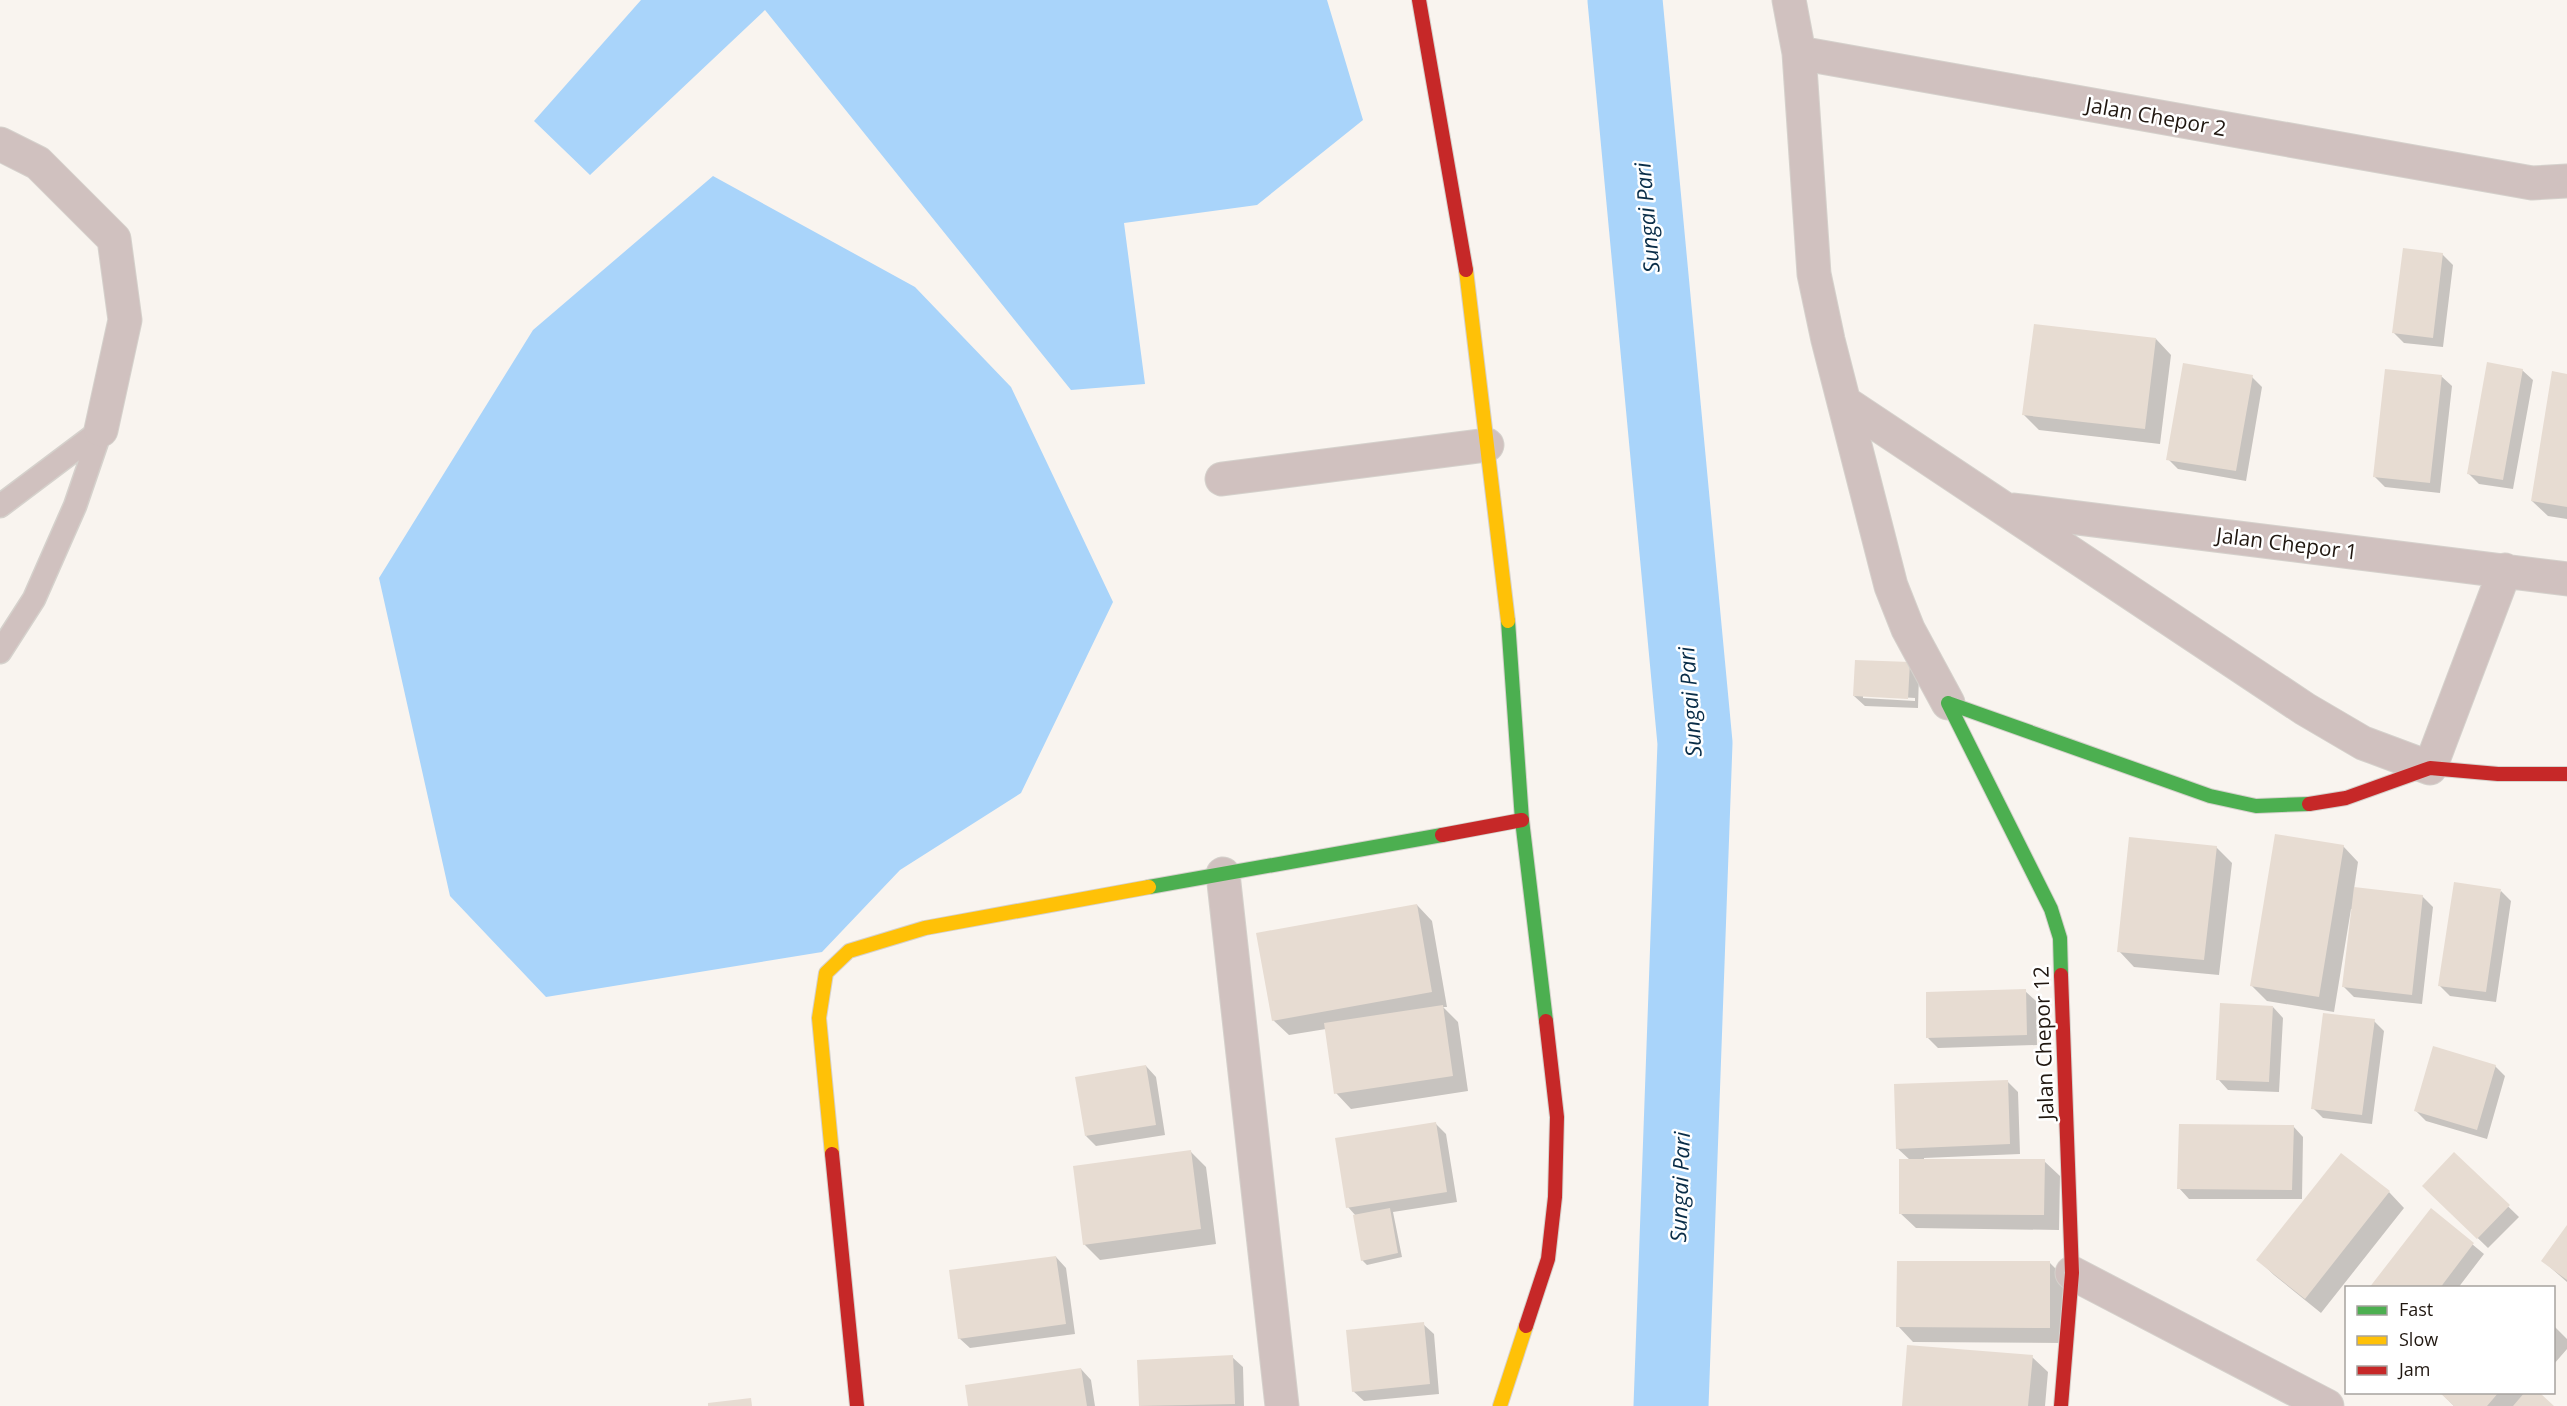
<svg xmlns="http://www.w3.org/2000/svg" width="2567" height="1406" viewBox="0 0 2567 1406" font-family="'Open Sans',sans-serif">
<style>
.water{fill:#a9d4fa}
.shadow{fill:#0003;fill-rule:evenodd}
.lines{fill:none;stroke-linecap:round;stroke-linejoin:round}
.river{stroke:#a9d4fa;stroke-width:75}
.building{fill:#e7dcd2}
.lane-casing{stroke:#d5d1cc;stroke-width:25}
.street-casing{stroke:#d5d1cc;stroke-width:35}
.fast-casing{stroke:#d5d1cc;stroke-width:16}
.slow-casing{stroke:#d5d1cc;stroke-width:16}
.jam-casing{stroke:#d5d1cc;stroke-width:16}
.lane{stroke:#d0c1bf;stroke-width:22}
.street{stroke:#d0c1bf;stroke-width:33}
.fast{stroke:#4caf50;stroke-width:14}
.slow{stroke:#ffc107;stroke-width:14}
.jam{stroke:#c62828;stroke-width:14}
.labels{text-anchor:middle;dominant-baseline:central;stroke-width:5;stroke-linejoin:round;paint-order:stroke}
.street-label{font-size:21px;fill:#201710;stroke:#fff}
.water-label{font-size:22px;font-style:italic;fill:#092d48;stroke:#fff}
</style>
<rect width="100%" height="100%" fill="#f9f4ef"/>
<path class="water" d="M641,0H1327L1363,120L1257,205L1124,223L1145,384L1071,390L765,10L590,175L534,121Z
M713,176L915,287L1011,387L1113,602L1021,793L900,870L822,952L546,997L450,896L379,578L533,330Z"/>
<path class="shadow" d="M2442,254L2453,265L2443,347L2404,343L2394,333Z
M2156,339L2171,355L2160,444L2039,430L2024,415Z
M2522,370L2533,380L2513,489L2479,484L2468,473Z
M2567,375V519L2548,516L2532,501Z
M2441,376L2452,386L2440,493L2385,487L2374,476Z
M2252,377L2262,387L2246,481L2178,469L2168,459Z
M1909,664L1919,674L1918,708L1865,706L1854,696ZM1863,695L1915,698V701L1863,698Z
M2343,846L2358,862L2354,889L2422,896L2433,907L2422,1004L2354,997L2344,987L2353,909H2351L2334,1012L2267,1001L2252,986Z
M2216,847L2232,863L2219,975L2134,967L2119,951Z
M2501,891L2511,901L2496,1002L2450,996L2440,986Z
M1417,905L1432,921L1447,1007H1443L1458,1022L1468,1091L1351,1109L1336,1093L1326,1029L1289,1035L1273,1020Z
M2025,991L2036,1001L2037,1045L1938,1048L1928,1038Z
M2273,1007L2283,1018L2279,1092L2228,1090L2218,1079Z
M2374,1021L2384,1031L2372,1124L2323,1118L2313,1108Z
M1146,1066L1156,1077L1165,1135L1096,1146L1086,1136Z
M2495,1066L2505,1076L2487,1139L2426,1121L2416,1111Z
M2007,1081L2018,1092L2020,1154L1924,1158V1160L2044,1161L2060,1176L2059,1230L1916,1228L1900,1213L1910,1160L1897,1148Z
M1436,1124L1446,1134L1457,1202L1393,1212L1402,1257L1367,1265L1362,1260L1356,1216L1348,1207Z
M2293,1126L2303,1137L2302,1199H2189L2179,1188Z
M1191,1152L1206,1167L1216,1244L1100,1260L1084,1244Z
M2454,1154L2519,1217L2488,1248L2424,1186Z
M2389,1192L2404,1208L2321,1313L2274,1275L2258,1260Z
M2431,1210L2484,1254L2458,1288H2370Z
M2567,1227V1282L2543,1261Z
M1056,1257L1066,1268L1075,1334L970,1348L959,1338Z
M2050,1263L2065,1278V1343L1913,1342L1898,1326Z
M1423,1324L1434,1334L1439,1394L1364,1401L1353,1391Z
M2554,1326L2567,1339V1349L2554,1364Z
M1232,1357L1243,1367L1244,1406H1141L1139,1362Z
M2032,1357L2048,1372L2045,1406H1903Z
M1081,1369L1091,1380L1095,1406H969Z
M2440,1392H2537L2552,1406H2454Z"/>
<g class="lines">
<path class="river" d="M1625,0L1695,743L1671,1406"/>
</g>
<path class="building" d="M2403,248L2443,253L2433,338L2392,333Z
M2034,324L2156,338L2145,429L2022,415Z
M2487,362L2523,369L2503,480L2467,474Z
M2183,363L2253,375L2236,471L2166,460Z
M2385,369L2442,375L2430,483L2373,477Z
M2552,371L2567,374V507L2531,501Z
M1855,660L1910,662L1908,699L1853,696Z
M2275,834L2344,845L2319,997L2250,986Z
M2129,837L2217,846L2204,960L2117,952Z
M2454,882L2501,889L2486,992L2438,986Z
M2354,887L2423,895L2412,995L2342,987Z
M1417,904L1432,992L1272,1021L1256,933Z
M2026,989L2027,1035L1926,1038V992Z
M2220,1003L2273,1006L2269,1082L2216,1080Z
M1443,1005L1453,1076L1334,1094L1324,1023Z
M2323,1013L2375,1019L2362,1115L2311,1109Z
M2433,1046L2496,1065L2477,1130L2414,1111Z
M1146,1065L1156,1125L1085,1136L1075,1077Z
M2008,1080L2010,1144L1896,1149L1894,1084Z
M1436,1122L1447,1192L1346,1208L1335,1138Z
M2179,1124L2294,1125L2292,1190L2177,1189Z
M1191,1150L1201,1229L1083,1245L1073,1166Z
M2454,1152L2510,1205L2477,1239L2422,1186Z
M2341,1153L2390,1191L2305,1299L2256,1260Z
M1899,1159H2045L2044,1215L1899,1214Z
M1390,1208L1398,1253L1361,1261L1353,1215Z
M2431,1208L2474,1243L2440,1288H2369Z
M2567,1225V1280L2541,1261Z
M1056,1256L1066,1324L958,1339L949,1270Z
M1897,1261H2050V1328L1896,1327Z
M1424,1322L1430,1384L1352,1392L1346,1330Z
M1907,1345L2033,1355L2028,1406H1902Z
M1233,1355L1235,1404L1139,1406L1137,1360Z
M1081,1368L1087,1406H968L965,1385Z
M2439,1392H2499L2487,1406H2454Z
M2525,1392H2539L2554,1406H2513Z
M751,1398L752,1406H708V1403Z"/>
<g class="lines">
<g class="lane-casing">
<path id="lane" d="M0,506L101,430
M0,652L34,599L75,506L101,430"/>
</g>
<g class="street-casing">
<path id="street" d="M1789,0L1799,53L1814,274L1828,340L1891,586L1908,629L1948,703
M1799,53L2532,183L2567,181
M0,144L38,163L114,239L125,320L101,430
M1844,402L2305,709L2363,743L2430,768L2505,570
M1222,479L1487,445
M2014,510L2567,579
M1223,874L1282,1406
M2072,1273L2327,1406"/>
</g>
<g class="fast-casing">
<path id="fast" d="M1508,621L1522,820L1546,1021
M1948,703L2051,909L2060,938L2061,975
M1948,703L2210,796L2256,806L2309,804
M1149,887L1442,835"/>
</g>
<g class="slow-casing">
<path id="slow" d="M1466,270L1508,621
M832,1154L819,1018L826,973L849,951L925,928L1149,887
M1500,1406L1526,1326"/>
</g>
<g class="jam-casing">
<path id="jam" d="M1419,0L1466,270
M2309,804L2346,798L2430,768L2498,774H2567
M1442,835L1522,820
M832,1154L857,1406
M1526,1326L1548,1259L1555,1197L1557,1117L1546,1021
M2061,1406L2072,1273L2061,975"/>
</g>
<use href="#lane" class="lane"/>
<use href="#street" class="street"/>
<use href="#fast" class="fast"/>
<use href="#slow" class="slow"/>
<use href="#jam" class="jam"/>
</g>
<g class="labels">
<g class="street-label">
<text transform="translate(2156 116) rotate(10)">Jalan Chepor 2</text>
<text transform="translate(2287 543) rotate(7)">Jalan Chepor 1</text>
<text transform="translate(2043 1043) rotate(-92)">Jalan Chepor 12</text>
</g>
<g class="water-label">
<text transform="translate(1646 218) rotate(-95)">Sungai Pari</text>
<text transform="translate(1689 702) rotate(-94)">Sungai Pari</text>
<text transform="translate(1679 1187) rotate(-88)">Sungai Pari</text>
</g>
</g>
<rect x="2345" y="1286" width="210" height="108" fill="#ffffff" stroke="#a6a29f" stroke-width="1.5"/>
<rect x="2357" y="1306" width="30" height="9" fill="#4caf50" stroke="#a6a29f" stroke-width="1.5"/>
<text x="2399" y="1316" font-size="18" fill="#201710">Fast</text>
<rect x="2357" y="1336" width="30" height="9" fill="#ffc107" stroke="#a6a29f" stroke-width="1.5"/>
<text x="2399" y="1346" font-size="18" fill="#201710">Slow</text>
<rect x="2357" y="1366" width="30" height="9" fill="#c62828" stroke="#a6a29f" stroke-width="1.5"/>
<text x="2399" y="1376" font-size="18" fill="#201710">Jam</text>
</svg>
